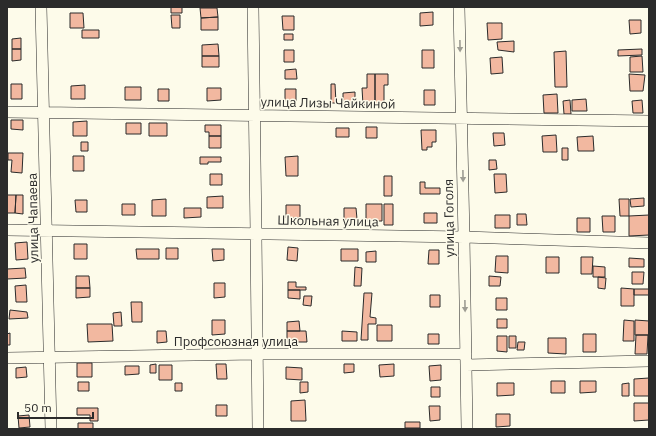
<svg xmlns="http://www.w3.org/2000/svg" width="656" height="436" viewBox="0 0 656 436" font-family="'IBM Plex Sans',sans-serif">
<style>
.building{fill:#f2b8a0;stroke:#2b2b2b}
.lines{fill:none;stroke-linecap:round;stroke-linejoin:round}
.minor-casing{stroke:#2b2b2b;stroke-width:12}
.minor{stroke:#fdfbea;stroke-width:11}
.oneway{fill:#9e9d94}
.labels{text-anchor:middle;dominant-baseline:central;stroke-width:3;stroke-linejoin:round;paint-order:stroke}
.street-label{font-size:13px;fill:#2b2b2b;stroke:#fdfbea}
</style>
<rect width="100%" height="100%" fill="#fdfbea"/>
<path class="building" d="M171,7H182V13H171Z
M200,8H217L218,17L201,18Z
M433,12V25L420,26V13Z
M70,13H83L84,28H70Z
M171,15H180V28H172Z
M282,16H294V30H283Z
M218,17V30H201V18Z
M629,20H641V33L630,34Z
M487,23H502V39L488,40Z
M82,30H99V38H82Z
M284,34H293V40H284Z
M21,38V49H12V39Z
M514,41V52L498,50L497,42Z
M218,44L219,56H202V45Z
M12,49H21V60L12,61Z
M642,49V55L618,56V50Z
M284,50H294V62H284Z
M422,50H434V68H422Z
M566,51L567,87H555L554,52Z
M202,56H219V67H202Z
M642,56L643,72H630V57Z
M502,57L503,73L491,74L490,58Z
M296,69L297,79H285V70Z
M367,74H375V104L363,105L362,88H367Z
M375,74H388V85H384V104H375Z
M629,74L645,75L643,91H630Z
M11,84H22V99H11Z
M331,84H335L336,103H331Z
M85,85V99H71V86Z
M125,87H141V100H125Z
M207,88H221V100L207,101Z
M158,89H169V101H158Z
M285,89H296V101H285Z
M424,90H435V105H424Z
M355,92V104H343V93Z
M557,94L558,113H544L543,95Z
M586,99L587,111H572V100Z
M570,100L571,114H564L563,101Z
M642,100L643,113H633L632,101Z
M11,120H23V130L11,129Z
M87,121V136H73V122Z
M126,123H141V134H126Z
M149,123H167V136H149Z
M205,125H221V136H209V132H205Z
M366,127H377V138H366Z
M336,128H349V137H336Z
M421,130H436V142H432V147H427V150H422Z
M493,133H504L505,145L494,146Z
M556,135L557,152H543L542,136Z
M209,136H221V148H209Z
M593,136L594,151H578L577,137Z
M81,142H88V151H81Z
M562,148H568V160H562Z
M8,153H23L22,173L11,172L12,160H8Z
M73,156H84V171H73Z
M298,156V176H286L285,157Z
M200,157H221V162H208V164H200Z
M489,160H496L497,169L489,170Z
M210,174H222V185H210Z
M494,174H506L507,192L495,193Z
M384,176H392V196H384Z
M420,182H425V188H440V194H420Z
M7,195H16L15,213H7Z
M16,195H23V214L15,213Z
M223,196V208H207V197Z
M644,198V206L631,207L630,199Z
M166,199V216H152V200Z
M619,199H629V216H620Z
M75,200H87V212H76Z
M122,204H135V215H122Z
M366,204H382V221H366Z
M384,204H393V225H384Z
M286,205H300V218H286Z
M184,208H201V217L184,218Z
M344,208H356L357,219L344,220Z
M424,213H437V223H424Z
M517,214H526L527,225H517Z
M495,215H510V228H495Z
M649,215V235L629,236V216Z
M602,216H615V232H603Z
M577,218H590V232H577Z
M27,242L28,259L16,260L15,243Z
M74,244H87V259H74Z
M288,247L298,248L297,261L287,260Z
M166,248H178V259H166Z
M136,249H159V259H137Z
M212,249H224V260L213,261Z
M341,249H358V261H341Z
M429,250H439V264H428Z
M376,251V262H366V252Z
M496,256H508V273L495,272Z
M546,257H559V273H546Z
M581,257H593L592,274H581Z
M629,258L644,259V267H629Z
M593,266L605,267V277H593Z
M355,267L362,268L361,286H354Z
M25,268L26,278L7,279V269Z
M632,272H644L643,284H632Z
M76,276H89L90,288H76Z
M489,276L501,277L500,286H489Z
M598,277L606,278L605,289L598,288Z
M288,282H296V287H306V290H288Z
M214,283H225V297L214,298Z
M26,285L27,302H16L15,286Z
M76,288H90V297L76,298Z
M621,288L634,289V306H621Z
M634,289H649V295H634Z
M288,290H300V299L288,298Z
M364,293H372L370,317L376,318V324H368V340H361Z
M430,295H440V307H430Z
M304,296H312L311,306L303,305Z
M496,298H507V310H496Z
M131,302H142V322H132Z
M10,310L27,312L28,318L9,319Z
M121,312L122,326H114L113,313Z
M497,319H507V328H497Z
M212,320H225V334L212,335Z
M624,320L634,321V341H623Z
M635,320L649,321V335H635Z
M299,321L300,331H287V322Z
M87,324H112L113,341L88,342Z
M377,325H392V341H377Z
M157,331H166L167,342L157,343Z
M287,331H306L307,342H287Z
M342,331L357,332V341H342Z
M10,333V345H7V334Z
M428,334H439V344H428Z
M583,334H596V352H583Z
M636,335H648L647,354H635Z
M497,336H507V352L497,351Z
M509,336H516V348H509Z
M548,338H566V354L548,353Z
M518,342H525L524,350H517Z
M77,363H92V377H77Z
M156,364V373H150V365Z
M216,364H226L227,379H217Z
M344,364H354V372L344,373Z
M394,364V376L380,377L379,365Z
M159,365H172V380H159Z
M441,365V380L430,381L429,366Z
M125,366H139V374L125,375Z
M26,367L27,377L16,378V368Z
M286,367L302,368V380L286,379Z
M649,378V396H634V379Z
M551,381H565V393H551Z
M580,381H596V392L580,393Z
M78,382H89V391H78Z
M300,382H308V392L300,393Z
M175,383H182V391H175Z
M497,383H514V395L497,396Z
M629,383V396H622V384Z
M431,387H440V397H431Z
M305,400L306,421H291V401Z
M634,403H649V420L634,421Z
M216,405H227V416H216Z
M429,406H440V420L430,421Z
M77,408H98V421H90V415H77Z
M496,414H510V426L496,427Z
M29,415L30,427L19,428L18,416Z
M405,422H420V428H405Z
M78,423H93V429H78Z"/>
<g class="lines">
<g class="minor-casing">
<path id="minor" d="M41,7L51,429
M253,7L256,234L258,429
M459,7L464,237L467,429
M7,112L649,121
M7,230L464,237L649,243
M7,358L257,354H466
M466,365L649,361"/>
</g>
<use href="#minor" class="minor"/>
</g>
<defs><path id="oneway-solid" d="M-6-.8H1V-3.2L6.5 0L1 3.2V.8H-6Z"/></defs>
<g class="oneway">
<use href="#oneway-solid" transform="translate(460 46) rotate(89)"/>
<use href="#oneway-solid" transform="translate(463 176) rotate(89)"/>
<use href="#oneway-solid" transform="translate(465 306) rotate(89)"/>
</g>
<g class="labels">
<g class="street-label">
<text transform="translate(328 103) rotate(1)">улица Лизы Чайкиной</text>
<text transform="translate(33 218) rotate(-91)">улица Чапаева</text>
<text transform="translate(449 218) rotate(-91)">улица Гоголя</text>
<text transform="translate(328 221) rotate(1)">Школьная улица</text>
<text x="236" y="341">Профсоюзная улица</text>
</g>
</g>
<rect width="656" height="436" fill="none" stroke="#2b2b2b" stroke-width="16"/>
<path d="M18 412v6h75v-6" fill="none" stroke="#2b2b2b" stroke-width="2"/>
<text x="24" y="412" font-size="12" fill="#2b2b2b" stroke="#fdfbea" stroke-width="3" paint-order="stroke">50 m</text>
</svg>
